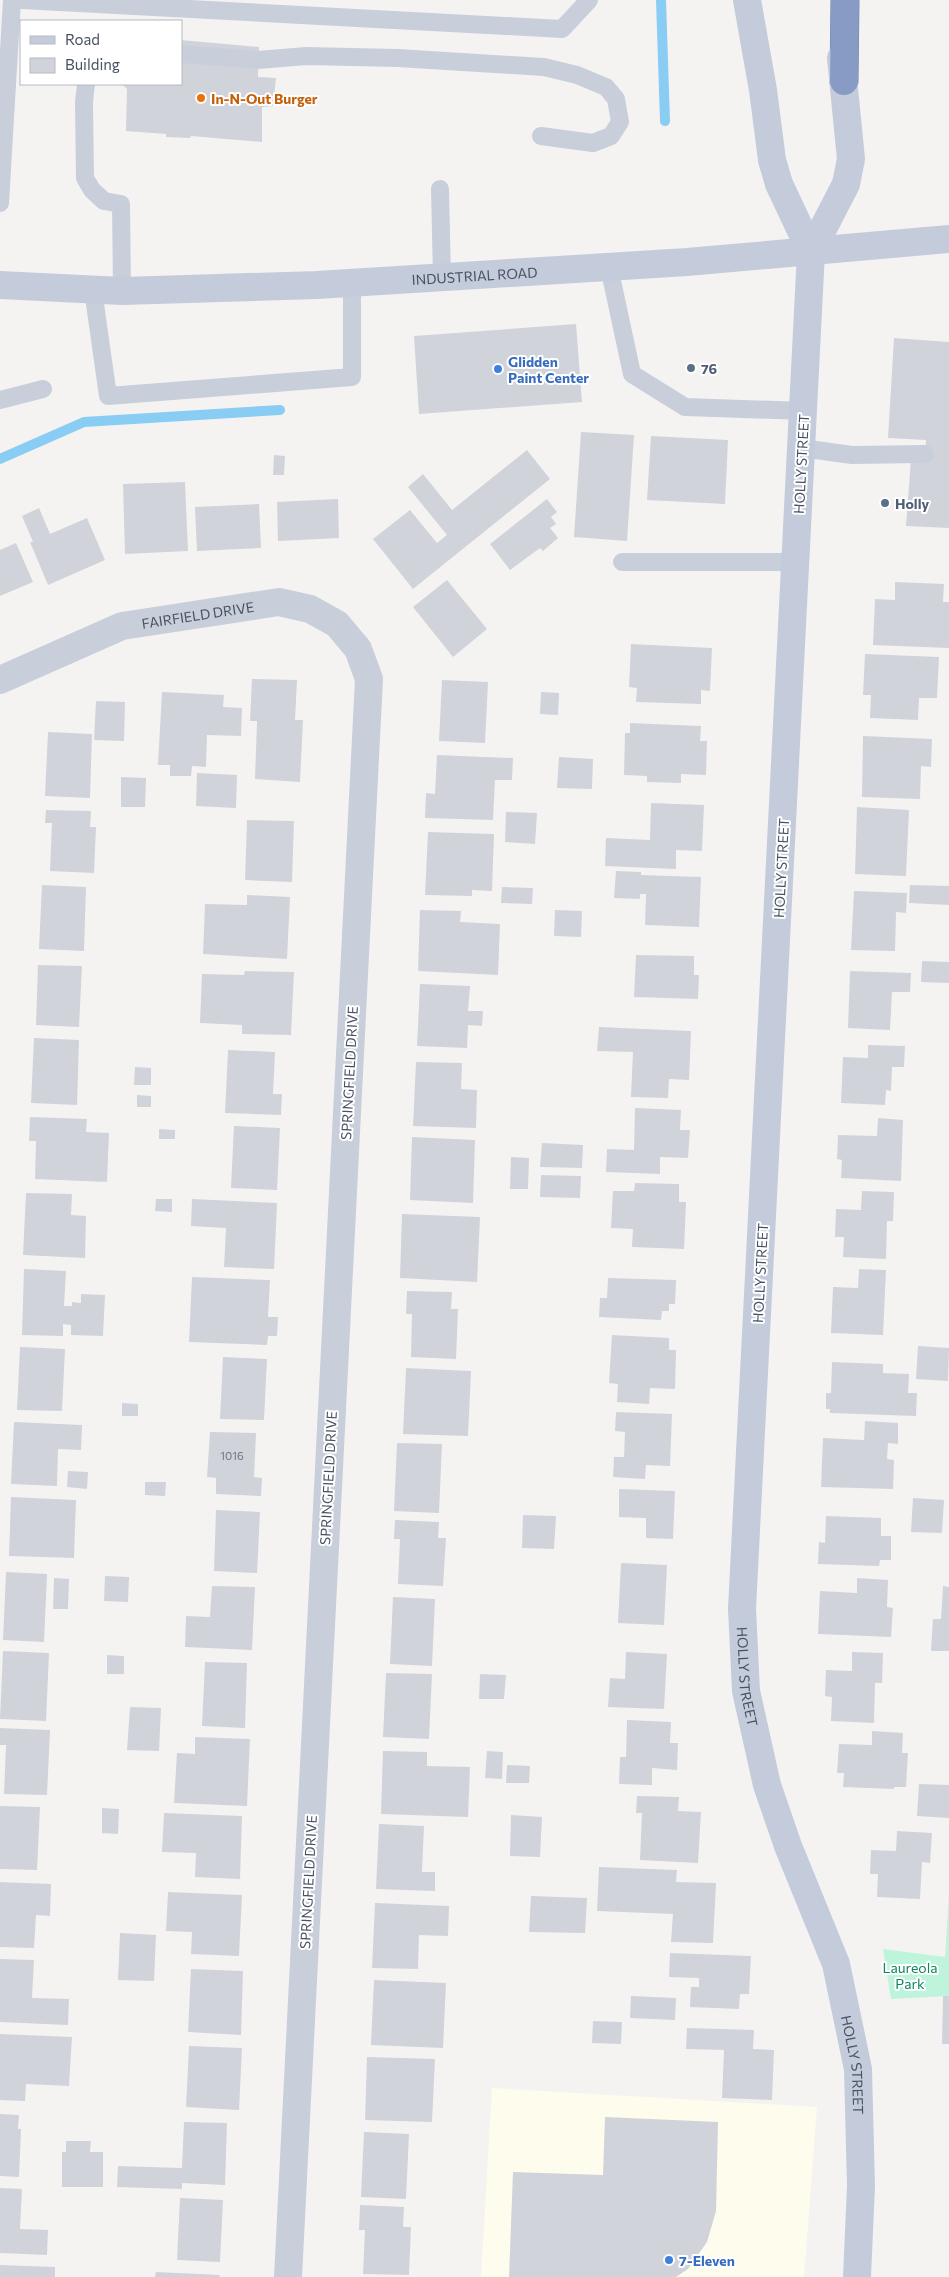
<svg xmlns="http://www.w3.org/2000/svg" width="949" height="2277" viewBox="0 0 949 2277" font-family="Commissioner,sans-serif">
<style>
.commercial{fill:#fefced}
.green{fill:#bff4dc}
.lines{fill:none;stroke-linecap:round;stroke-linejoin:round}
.stream{stroke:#89cdf4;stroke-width:10}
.building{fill:#d1d3da}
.highway-casing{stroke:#7286b0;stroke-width:29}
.lane{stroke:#c8cfdb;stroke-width:18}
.street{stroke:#c8cfdb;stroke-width:28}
.secondary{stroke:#c4ccdc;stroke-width:28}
.highway{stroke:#879bc4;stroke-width:28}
.food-dot{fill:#e8710a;stroke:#fff;stroke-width:2}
.service-dot{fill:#5c6f8a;stroke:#fff;stroke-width:2}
.shop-dot{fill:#3f7fe0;stroke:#fff;stroke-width:2}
.labels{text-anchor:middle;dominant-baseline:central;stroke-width:4;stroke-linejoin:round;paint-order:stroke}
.number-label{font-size:11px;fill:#6a7280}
.food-label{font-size:14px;font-weight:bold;fill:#c56008;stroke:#fff;text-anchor:start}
.street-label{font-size:14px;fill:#485262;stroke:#fff}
.shop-label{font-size:14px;font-weight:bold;fill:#366cbe;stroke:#fff;text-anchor:start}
.service-label{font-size:14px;font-weight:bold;fill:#4e5e75;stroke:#fff;text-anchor:start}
.park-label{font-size:14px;fill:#0f865d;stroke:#fff}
</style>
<rect width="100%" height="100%" fill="#f5f3f2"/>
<path class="commercial" d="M492,2088L817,2107L804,2277H481Z"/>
<path class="green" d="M949,1894V1996L891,1999L883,1949L945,1957Z"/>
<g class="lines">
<path class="stream" d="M661,0L665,121
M0,459L84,422L280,410"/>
</g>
<path class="building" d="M181,40L259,47L258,77L276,78L273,106L262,107V142L191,136L190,138L166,137V134L126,131L127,89L122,84H181Z
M576,324L582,402L419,414L414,336Z
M894,338L949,342V528L906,526L911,459L925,460L926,440L888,438Z
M581,432L634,435L627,541L574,537Z
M651,436L728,440L725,504L647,500Z
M527,450L550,479L413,589L373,539L410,510L437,543L447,535L408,487L423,474L452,510Z
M274,455L285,456L284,475H273Z
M185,482L188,551L125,554L123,484Z
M338,499L339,538L278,541L277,502Z
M547,499L557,512L551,517L556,524L550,528L558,538L543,551L540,548L510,570L490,544Z
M259,504L261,548L197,551L195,507Z
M39,508L50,534L87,518L105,560L48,585L30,542H33L22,516Z
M16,543L33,582L0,596V550Z
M447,580L487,629L453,657L413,607Z
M895,582L944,584L943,602H949V648L873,645L875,599L895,600Z
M631,644L712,648L710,691L701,690V704L636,702L637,688L629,687Z
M865,654L939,657L937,698H919L918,720L870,718L871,695H863Z
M252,679L297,680L295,720H303L300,782L255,779L257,721H250Z
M442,680L488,682L485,743L439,741Z
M162,692L224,695L223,707L242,708L241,736L207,735L206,767L192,766L191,776H170V765H158Z
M541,692L559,693L558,715L540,714Z
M96,701L125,702L124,741L94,740Z
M630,723L701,726L700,741H707L706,775L681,774V783L647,782V776L624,775L625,733H630Z
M48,732L92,734L90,798L45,796Z
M863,736L932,739L931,767L921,766L920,799L862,797Z
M437,755L513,758L512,780H495L493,820L425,818L426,793L435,794Z
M559,757L593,759L592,789L557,788Z
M197,773L237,775L236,808L196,806Z
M121,777L146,778L145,807H121Z
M651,803L704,805L702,851L676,850V869L605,866L606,838L650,840Z
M857,807L909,810L906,876L855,874Z
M46,810L91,811L90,827H96L94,873L50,871L52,823H45Z
M506,812L537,813L535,844L505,842Z
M247,820L294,821L292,882L245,880Z
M428,832L494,834L492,891L472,890V896L425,895Z
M616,871L641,872V875L701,877L699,927L645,925L646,894H640V899L614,898Z
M42,885L86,887L84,951L39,949Z
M910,885L949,886V905L909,903Z
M502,887L533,888L532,904L501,903Z
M854,891L907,893L906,913L896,912L895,951L851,950Z
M247,895L290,897L287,959L203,954L205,904L247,905Z
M420,910L461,911L460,922L500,924L498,975L418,971Z
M555,910L582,911L581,937L554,936Z
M636,955L694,956V975H699L698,999L634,997Z
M922,961L949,962V983L921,982Z
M38,965L82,966L79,1027L36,1025Z
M245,971L294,972L291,1035L242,1034V1025L200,1023L202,974L244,975Z
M850,971L911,973L910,992H892L890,1030L848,1028Z
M420,984L470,986L468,1011H483L482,1026L468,1025L467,1048L417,1046Z
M599,1027L691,1031L689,1080L669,1079L668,1098L631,1097L633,1052L597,1051Z
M34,1038L79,1040L77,1105L31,1103Z
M868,1045L905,1046L904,1067H892L891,1091L886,1090L885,1105L841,1103L843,1057L868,1058Z
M228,1050L275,1052L273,1094H282L281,1115L225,1113Z
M416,1062L462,1063L461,1089L477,1090L476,1128L413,1126Z
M135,1067L151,1068V1085H134Z
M137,1095L151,1096V1107H137Z
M635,1108L681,1110L680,1130H690L688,1158L660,1157V1174L606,1172L607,1149L634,1150Z
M30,1117L87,1119L86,1132L109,1133L107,1182L35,1179L36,1141H29Z
M878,1118L903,1120L901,1181L841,1178L842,1160L837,1159L838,1135L877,1136Z
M234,1126L280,1128L277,1190L231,1188Z
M159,1129L175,1130V1139H159Z
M412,1137L475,1140L473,1203L410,1200Z
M542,1143L583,1145L582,1168L540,1167Z
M511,1157L529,1158L528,1189H510Z
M541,1175L581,1176L580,1198L540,1197Z
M635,1183L679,1184V1202H686L684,1249L632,1247L633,1229L611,1228L613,1191H634Z
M862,1191L894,1192L893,1221H887L886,1259L843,1257L844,1237H835L836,1209L861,1210Z
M26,1193L72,1194L71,1215L86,1216L85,1258L23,1255Z
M156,1199H172V1212L155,1211Z
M192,1199L277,1203L274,1269L224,1267L226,1228L191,1226Z
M402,1214L480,1217L477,1282L400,1278Z
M24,1269L66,1271L64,1306H72V1302L81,1303V1294L105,1295L103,1336L71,1335V1325L63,1324V1336L22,1335Z
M859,1269L886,1270L883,1335L831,1333L833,1287L858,1288Z
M192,1277L270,1280L268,1317H278L277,1336H268L267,1345L189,1342Z
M608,1278L676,1280L675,1304H669V1311H662L661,1320L599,1317L600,1298H607Z
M407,1291L452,1292L451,1309H458L456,1359L411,1357L412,1314H406Z
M612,1335L669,1338V1350H676L675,1389L650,1388L649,1404L617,1402L618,1384L609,1383Z
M918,1346L949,1348L948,1381L916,1379Z
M20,1347L65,1349L62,1411L17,1410Z
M223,1357L267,1359L264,1420L220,1419Z
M832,1362L883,1364V1373L909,1374L908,1393H917L916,1416L830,1413V1409H826V1393H831Z
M406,1368L471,1371L468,1436L403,1434Z
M122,1403L138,1404V1416H122Z
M616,1412L672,1414L670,1466L646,1465L645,1479L613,1477L614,1457H624L625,1432L615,1431Z
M865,1421L898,1423V1444L888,1443L887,1459L894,1460L893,1489L821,1487L823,1438L864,1440Z
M14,1422L82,1425L81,1450L58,1449L57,1486L11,1484Z
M210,1432L256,1433L254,1477L262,1478L261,1496L216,1494V1478L207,1477Z
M397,1443L442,1444L439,1513L394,1511Z
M68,1471L88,1472L87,1489L67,1487Z
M145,1482H166L165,1496L145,1495Z
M619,1489L675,1491L673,1539L646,1538V1518L619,1517Z
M11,1497L76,1500L74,1558L9,1556Z
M913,1498L944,1500L942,1533L911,1532Z
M216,1510L260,1512L257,1573L214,1571Z
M523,1515L556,1516L554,1549L522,1548Z
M826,1516L881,1518V1536H891V1560H880L879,1566L818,1564L819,1542L825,1543Z
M395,1520L439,1522L438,1538H446L443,1586L398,1584L400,1539H394Z
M621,1563L667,1565L664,1625L618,1623Z
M6,1572L47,1574L44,1642L3,1640Z
M105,1576L129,1577L128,1602L104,1601Z
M54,1578L69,1579L68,1609H53Z
M857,1578L888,1580L887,1607L893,1608L891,1637L818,1634L820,1591L857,1593Z
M212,1586L255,1587L252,1650L185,1647L186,1616L210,1617Z
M943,1586L949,1587V1651H931L933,1619H941Z
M393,1597L435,1599L432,1666L390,1664Z
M3,1651L49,1653L46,1721L0,1719Z
M626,1652L667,1654L664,1709L608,1707L610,1678L625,1679Z
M852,1652L883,1653L882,1683H875L874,1723L831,1721L832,1697L825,1696L826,1670L852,1671Z
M107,1655L124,1656V1674H107Z
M205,1662L247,1663L245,1728L202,1726Z
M386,1673L432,1674L429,1739L383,1737Z
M480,1674L506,1675L504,1699H479Z
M130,1707L161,1708L159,1751L127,1750Z
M627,1720L671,1722L670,1743H678L677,1770L652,1768V1785L619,1784L620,1757H626Z
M0,1728L50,1730L47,1795L4,1794L6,1745H0Z
M872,1731L903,1733L902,1753H908L906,1787H894V1789L843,1787L844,1773H837L839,1744L872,1745Z
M195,1737L250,1739L247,1806L174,1803L177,1753L195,1754Z
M383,1751L427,1752V1766L470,1767L468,1817L381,1814Z
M487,1751L503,1752L502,1779L485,1778Z
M507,1765L530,1766L529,1783H506Z
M919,1784L949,1785V1818L917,1816Z
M637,1796L679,1797L678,1811L701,1812L698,1863L640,1860L642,1813H636Z
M0,1806L40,1807L37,1870L0,1869Z
M102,1808L119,1809L118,1834L102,1833Z
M164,1813L242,1816L240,1879L195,1877L196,1853L162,1852Z
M511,1815L542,1817L540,1857L510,1856Z
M379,1824L424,1826L422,1872H435V1891L376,1889Z
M897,1831L932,1833L930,1863L922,1862L920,1899L877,1897L878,1874H870L871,1850L896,1851Z
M599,1867L677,1870L676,1882L716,1883L713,1943L671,1942L673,1914L597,1911Z
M0,1882L51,1884L50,1916L36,1915L34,1948L0,1947Z
M168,1892L242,1895L239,1956L191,1954L192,1932L166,1931Z
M531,1896L587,1898L585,1933L529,1932Z
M375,1903L449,1906L448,1936L419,1935L418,1969L372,1968Z
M120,1933L156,1935L154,1981L118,1980Z
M670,1953L751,1956L749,1994H740L739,2009L690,2007L691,1987H699V1978L669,1977Z
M0,1959L34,1960L32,1998L69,1999L68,2025L0,2022Z
M191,1969L243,1971L241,2035L188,2032Z
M374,1980L446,1983L443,2048L371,2045Z
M631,1996L676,1998L675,2020L630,2018Z
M943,1996H949V2044H942Z
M593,2021L622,2022L621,2044L592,2043Z
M687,2028L754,2030L753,2049L774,2050L772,2100L722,2098L724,2050L686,2049Z
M0,2034L72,2037L69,2086L26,2084L25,2101L0,2100Z
M189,2046L242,2048L239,2110L186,2107Z
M367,2057L435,2059L432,2122L365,2120Z
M0,2114L19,2115L18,2129H21L19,2177L0,2176Z
M605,2117L718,2122L716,2211L707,2242L688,2269L676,2277H509L513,2172L603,2175Z
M184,2122L227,2123L225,2185L182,2183V2189L117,2187L118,2166L182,2168Z
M364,2132L409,2134L406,2199L361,2197Z
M66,2141H91L90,2152H103V2187H62V2152H66Z
M0,2188L22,2189L20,2229L48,2230L47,2255L0,2253Z
M180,2198L223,2200L220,2262L177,2260Z
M360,2205L404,2207L403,2227H411L409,2275L363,2274L365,2230H359Z
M0,2265L55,2267V2277H0Z
M156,2272L220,2275L219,2277H155Z"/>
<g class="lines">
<g class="highway-casing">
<path id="highway" d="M844,81L845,0"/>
</g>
<path class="lane" d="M22,0L562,29L589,0
M181,54L258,60L306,56L398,58L544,67L577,75L606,87L616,99L620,122L611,136L593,143L541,136
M86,84L84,102L85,178L92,190L104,201L121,204L122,291
M440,189L442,278
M0,203L12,0
M609,267L632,374L685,407L804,411
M93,290L108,396L352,377V283
M0,400L43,389
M801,448L852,455L925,454
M622,562H797"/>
<path class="street" id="s1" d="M0,680L122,626L279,602L310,609L337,624L358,649L369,679L288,2277"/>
<g class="secondary">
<path d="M747,0L763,90L772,160L779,184L811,252"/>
<path id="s2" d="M841,58L851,159L846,184L811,252L742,1609L746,1691L767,1785L788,1846L836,1964L858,2069L861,2186L857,2277"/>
<path id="s3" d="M0,285L122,291L317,285L687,262L949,239"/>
</g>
<use href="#highway" class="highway"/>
</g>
<circle class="food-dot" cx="201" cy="98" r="5"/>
<g class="service-dot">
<circle cx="691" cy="368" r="5"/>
<circle cx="885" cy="503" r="5"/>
</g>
<g class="shop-dot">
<circle cx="498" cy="369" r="5"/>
<circle cx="669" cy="2260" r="5"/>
</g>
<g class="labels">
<g class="number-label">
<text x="232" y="1455">1016</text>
</g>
<g class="food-label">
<text x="211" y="98">In-N-Out Burger</text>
</g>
<g class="street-label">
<text stroke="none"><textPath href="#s3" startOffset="475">INDUSTRIAL ROAD</textPath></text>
<text transform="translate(801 464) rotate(-87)">HOLLY STREET</text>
<text stroke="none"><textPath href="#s1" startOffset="210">FAIRFIELD DRIVE</textPath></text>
<text transform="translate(781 868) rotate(-87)">HOLLY STREET</text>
<text transform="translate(349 1073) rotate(-87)">SPRINGFIELD DRIVE</text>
<text transform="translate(760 1273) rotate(-87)">HOLLY STREET</text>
<text transform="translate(328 1478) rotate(-87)">SPRINGFIELD DRIVE</text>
<text stroke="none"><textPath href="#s2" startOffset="1630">HOLLY STREET</textPath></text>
<text transform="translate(308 1882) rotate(-87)">SPRINGFIELD DRIVE</text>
<text stroke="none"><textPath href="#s2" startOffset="2035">HOLLY STREET</textPath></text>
</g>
<g class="shop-label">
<text x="508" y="361">Glidden<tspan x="508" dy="16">Paint Center</tspan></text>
<text x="679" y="2260">7-Eleven</text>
</g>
<g class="service-label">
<text x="701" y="368">76</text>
<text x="895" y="503">Holly</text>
</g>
<g class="park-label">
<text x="910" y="1967">Laureola<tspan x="910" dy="16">Park</tspan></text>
</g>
</g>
<rect x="20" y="20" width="162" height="65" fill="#ffffff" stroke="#b6bac0"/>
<rect x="30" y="36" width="25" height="8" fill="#c4ccdc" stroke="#b6bac0"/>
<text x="65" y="45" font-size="15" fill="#485262">Road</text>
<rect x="30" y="58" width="25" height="15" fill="#d1d3da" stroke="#b6bac0"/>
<text x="65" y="70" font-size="15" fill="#485262">Building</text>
</svg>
